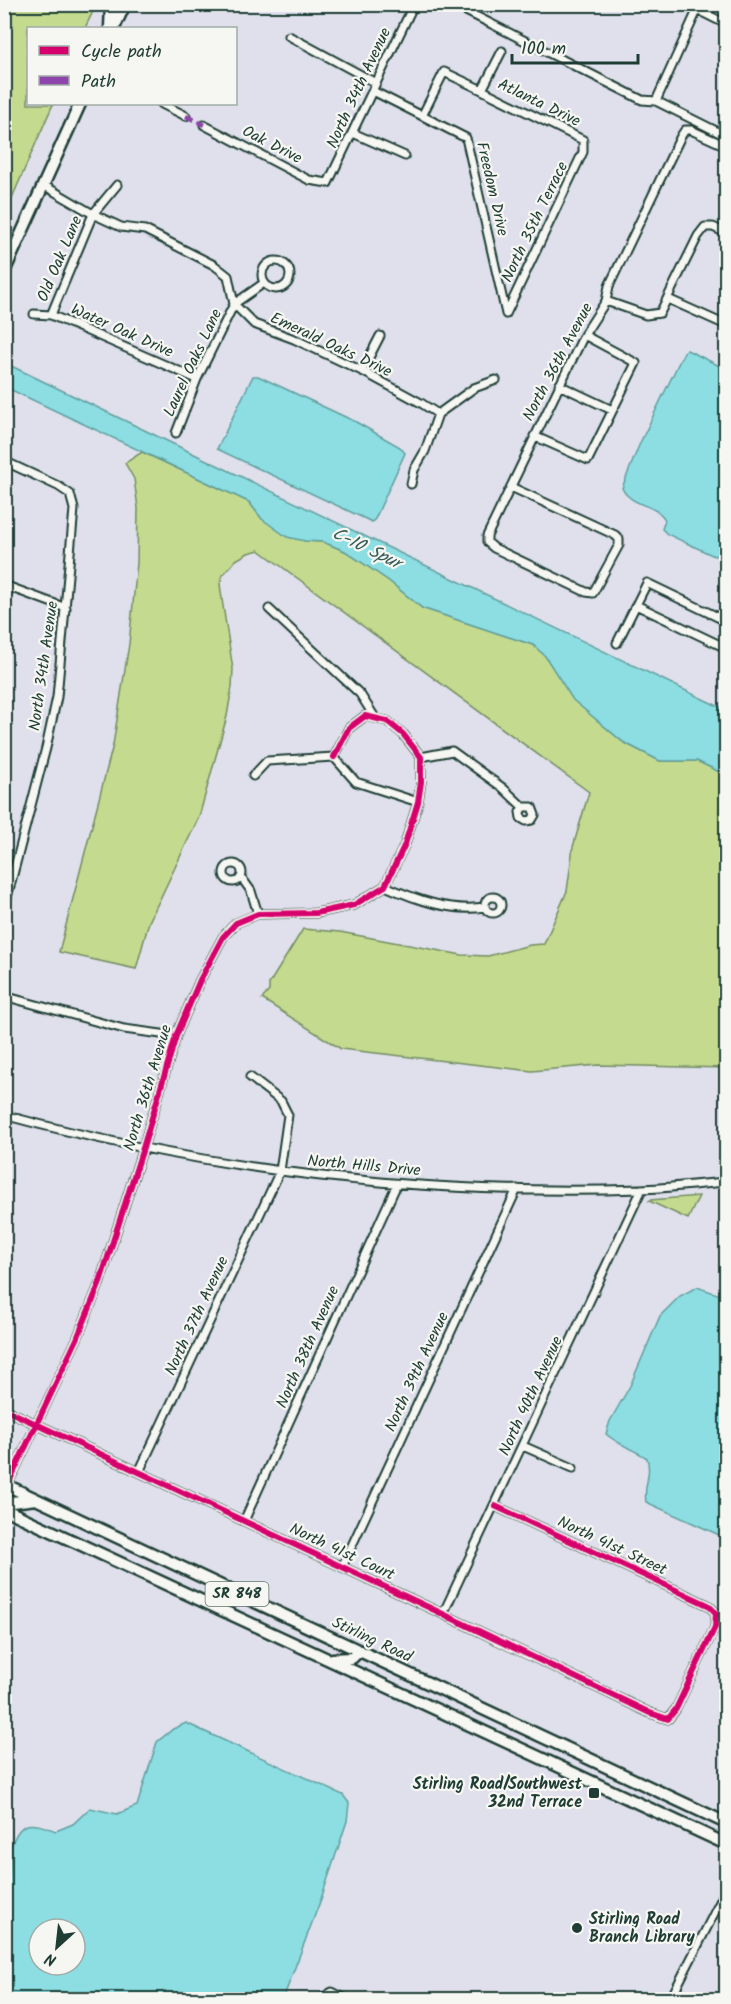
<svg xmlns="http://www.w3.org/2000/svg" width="731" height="2004" viewBox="0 0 731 2004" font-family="Kalam,sans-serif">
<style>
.green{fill:#c4da8f;stroke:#728c62;stroke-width:1.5}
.water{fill:#8cdee3;stroke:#609e9d;stroke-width:1.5;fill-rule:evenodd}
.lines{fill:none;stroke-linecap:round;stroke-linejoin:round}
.street-casing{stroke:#1f3d34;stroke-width:11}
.secondary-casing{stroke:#1f3d34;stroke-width:15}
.primary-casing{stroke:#1f3d34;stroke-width:15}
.street{stroke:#f6f6f2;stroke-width:7}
.secondary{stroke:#f6f6f2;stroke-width:10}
.primary{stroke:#f6f6f2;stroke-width:10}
.quiet{stroke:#8e44ad;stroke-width:4.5;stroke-dasharray:9 4.5;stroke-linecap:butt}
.cycleway-casing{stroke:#f6f6f2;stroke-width:10}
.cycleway{stroke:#d6006c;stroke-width:6}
.poi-dot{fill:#1f3d34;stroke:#f6f6f2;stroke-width:2}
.labels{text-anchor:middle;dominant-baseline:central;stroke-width:4.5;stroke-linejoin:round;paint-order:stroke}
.shield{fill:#f6f6f2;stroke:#60746d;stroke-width:1.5}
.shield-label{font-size:15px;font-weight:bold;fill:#1f3d34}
.street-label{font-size:16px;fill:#1f3d34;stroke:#f6f6f2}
.poi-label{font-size:16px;font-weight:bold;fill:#1f3d34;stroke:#f6f6f2;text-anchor:end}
.water-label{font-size:18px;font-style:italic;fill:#355d57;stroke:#f6f6f2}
</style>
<rect width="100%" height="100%" fill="#dfe0ec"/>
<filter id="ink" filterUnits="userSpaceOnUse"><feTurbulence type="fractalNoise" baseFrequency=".0167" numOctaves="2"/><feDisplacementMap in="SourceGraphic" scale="12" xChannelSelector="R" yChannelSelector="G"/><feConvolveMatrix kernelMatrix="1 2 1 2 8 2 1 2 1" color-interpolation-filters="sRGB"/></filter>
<g filter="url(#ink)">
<path class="green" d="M5,4L96,5L85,28H28V104H53L5,214Z
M142,452L249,502L262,519L305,541L323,542L345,551L389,581L422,608L533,645L545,655L574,700L623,742L660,761H697L726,775V1068L598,1065L532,1071L341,1049L262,999L269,991V984L303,929L340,932L462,955L488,956L530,945L544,944L567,891L573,847L589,792L259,550L248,553L236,560L222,576L220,584L223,606L233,669L232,687L227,716L199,817L149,922L136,969L59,952L113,745L129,644L137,563L138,508L134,479L125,463Z
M699,1196L688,1219L649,1201L650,1200Z"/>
<path class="water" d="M687,350L726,369V537L718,555L714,556L667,534L662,529L665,520C657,504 631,507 622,488L640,443L684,352Z
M5,363L726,710V775L697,761H660L623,742L573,700L545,656L533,645L422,608L389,581L345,551L323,542L305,541L287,537L262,519L249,502L5,387Z
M253,376H258L356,422L400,447L405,453L375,519L372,522L217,449Z
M697,1287L726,1297V1538L646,1502C643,1484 652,1476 647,1458C633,1449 619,1445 606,1434L610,1421L630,1386L660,1316L680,1296Z
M186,1723L343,1795L349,1803L347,1821L321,1899L283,1999H5V1955L11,1847C20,1818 32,1822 56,1831L73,1824L90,1808L117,1814L137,1806L157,1742L173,1729ZM39,1929H75V1965H39Z"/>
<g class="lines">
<g class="street-casing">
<path id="street" d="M452,4L642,100L656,101L726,136
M686,4L726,24
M289,36L376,83
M482,90L583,140V152L506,314
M373,91L466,138L506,314
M656,101L700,4
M162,104L186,116
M422,116L444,72L482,90L502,51
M204,125L309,180L328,183L414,4
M353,133L405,156
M45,186L93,214L121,227L145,230L214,265L228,276L234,304L254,324L294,339L362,371L421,403L438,414
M262 275a14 14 0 1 1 28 0a14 14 0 1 1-28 0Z
M668,299L726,325
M606,301L646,315L660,313L698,236L705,227H713L726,233
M34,314L51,315L197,379
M51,315L93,214L117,185
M362,371L380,336
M559,385L612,410
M176,433L197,379L234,304L264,283
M534,436L588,460L636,363L584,335
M4,461L58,486L70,494L74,509L57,697L46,748L4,909
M411,484L414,470L425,451L438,414L474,388L496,380
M511,487L615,535L619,539V545L593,593L586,592L494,548L487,542V536L584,335L606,301L609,286L681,136L685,130H691L726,146
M4,585L66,608
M636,605L726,648
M269,609L360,694L374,716
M617,643L647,583L726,621
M334,757L356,782L418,802
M421,757L452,751L503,788L523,807H532L535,815L532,820L526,821L521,818L520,812L523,807
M253,776L267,761L334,757
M224 873a9 9 0 1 1 18 0a9 9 0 1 1-18 0Z
M241,877L251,891L258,914
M385,886C417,900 450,912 485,907
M485 905a8 8 0 1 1 16 0a8 8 0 1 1-16 0Z
M4,996L124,1029L176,1036
M4,1115C211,1171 427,1196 641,1189C669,1188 698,1184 726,1182
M4,1409L443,1614L650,1713L668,1719L676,1709L715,1627L716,1613L708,1605L495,1506
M523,1446L573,1468
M139,1472L280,1171L288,1115L281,1101L250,1077
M7,1486L77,1339L99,1285L143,1148L176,1036L200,980L223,937L236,923L258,914L316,913L354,905L385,886L405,844L418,802L421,782V757L403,734L387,721L365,716L349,728L334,757
M244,1521L397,1184
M342,1567L517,1189
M443,1614L642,1189
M319,2000L332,1992L348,2000
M670,2000L726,1890"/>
</g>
<g class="secondary-casing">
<path id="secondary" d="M110,28L111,4
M114,28L125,4
M4,272L80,104"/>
</g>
<g class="primary-casing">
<path id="primary" d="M4,1484L726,1823
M4,1503L36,1499
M4,1509L726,1844
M332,1659L352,1658L359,1651"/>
</g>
<use href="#street" class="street"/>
<use href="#secondary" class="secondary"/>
<use href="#primary" class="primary"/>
<path class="quiet" d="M186,116L204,125"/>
<g class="cycleway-casing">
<path id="cycleway" d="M4,1409L443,1614L650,1713L668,1719L676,1709L715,1627L716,1613L708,1605L495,1506
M7,1486L77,1339L99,1285L143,1148L176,1036L200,980L223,937L236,923L258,914L316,913L354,905L385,886L405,844L418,802L421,782V757L403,734L387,721L365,716L349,728L334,757"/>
</g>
<use href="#cycleway" class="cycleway"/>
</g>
</g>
<g class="poi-dot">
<rect x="588" y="1787" width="12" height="12" rx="3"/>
<circle cx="577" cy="1928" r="6"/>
</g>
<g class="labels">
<rect class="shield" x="205.5" y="1582" width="63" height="24" rx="4.5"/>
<g class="shield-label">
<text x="237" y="1594">SR 848</text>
</g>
<g class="street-label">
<text transform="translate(359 88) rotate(-65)">North 34th Avenue</text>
<text transform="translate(539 103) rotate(26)">Atlanta Drive</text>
<text transform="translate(272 145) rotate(27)">Oak Drive</text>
<text transform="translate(492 189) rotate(77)">Freedom Drive</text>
<text transform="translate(535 222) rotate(-64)">North 35th Terrace</text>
<text transform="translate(60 259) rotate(-67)">Old Oak Lane</text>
<text transform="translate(122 331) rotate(24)">Water Oak Drive</text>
<text transform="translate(331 345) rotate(25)">Emerald Oaks Drive</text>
<text transform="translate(558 362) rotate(-62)">North 36th Avenue</text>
<text transform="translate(193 363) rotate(-65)">Laurel Oaks Lane</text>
<text transform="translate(44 666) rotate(-82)">North 34th Avenue</text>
<text transform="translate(148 1088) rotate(-73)">North 36th Avenue</text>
<text transform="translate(364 1166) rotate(5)">North Hills Drive</text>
<text transform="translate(197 1316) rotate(-65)">North 37th Avenue</text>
<text transform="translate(308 1347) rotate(-66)">North 38th Avenue</text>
<text transform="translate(417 1372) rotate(-65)">North 39th Avenue</text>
<text transform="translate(531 1396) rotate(-65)">North 40th Avenue</text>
<text transform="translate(612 1546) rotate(25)">North 41st Street</text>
<text transform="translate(342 1552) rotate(25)">North 41st Court</text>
<text transform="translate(372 1640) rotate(25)">Stirling Road</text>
</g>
<g class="poi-label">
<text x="582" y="1784">Stirling Road/Southwest<tspan x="582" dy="18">32nd Terrace</tspan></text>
<text x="589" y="1919" text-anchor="start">Stirling Road<tspan x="589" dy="18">Branch Library</tspan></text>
</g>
<g class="water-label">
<text transform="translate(366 549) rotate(26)">C-10 Spur</text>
</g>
</g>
<rect width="731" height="2004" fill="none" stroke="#f6f6f2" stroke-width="24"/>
<rect x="12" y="12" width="707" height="1980" fill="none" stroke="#1f3d34" stroke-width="2" filter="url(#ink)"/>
<rect x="27" y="27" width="210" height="78" fill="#f6f6f2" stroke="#a0aca6" stroke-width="1.5"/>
<rect x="39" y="46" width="30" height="9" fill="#d6006c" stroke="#a0aca6" stroke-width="1.5"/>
<text x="81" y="57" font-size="18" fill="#1f3d34">Cycle path</text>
<rect x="39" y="76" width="30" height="9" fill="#8e44ad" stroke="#a0aca6" stroke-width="1.5"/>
<text x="81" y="87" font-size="18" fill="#1f3d34">Path</text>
<g transform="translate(57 1947) rotate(207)"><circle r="28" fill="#f6f6f2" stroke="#a0aca6" stroke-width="1.5"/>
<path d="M0-4.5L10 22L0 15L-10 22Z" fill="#1f3d34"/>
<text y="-9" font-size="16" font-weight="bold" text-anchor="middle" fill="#1f3d34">N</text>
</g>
<path d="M512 54v9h126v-9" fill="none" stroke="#1f3d34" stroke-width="3"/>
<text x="521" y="54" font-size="18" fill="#1f3d34" stroke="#f6f6f2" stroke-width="4.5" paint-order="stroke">100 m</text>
</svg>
